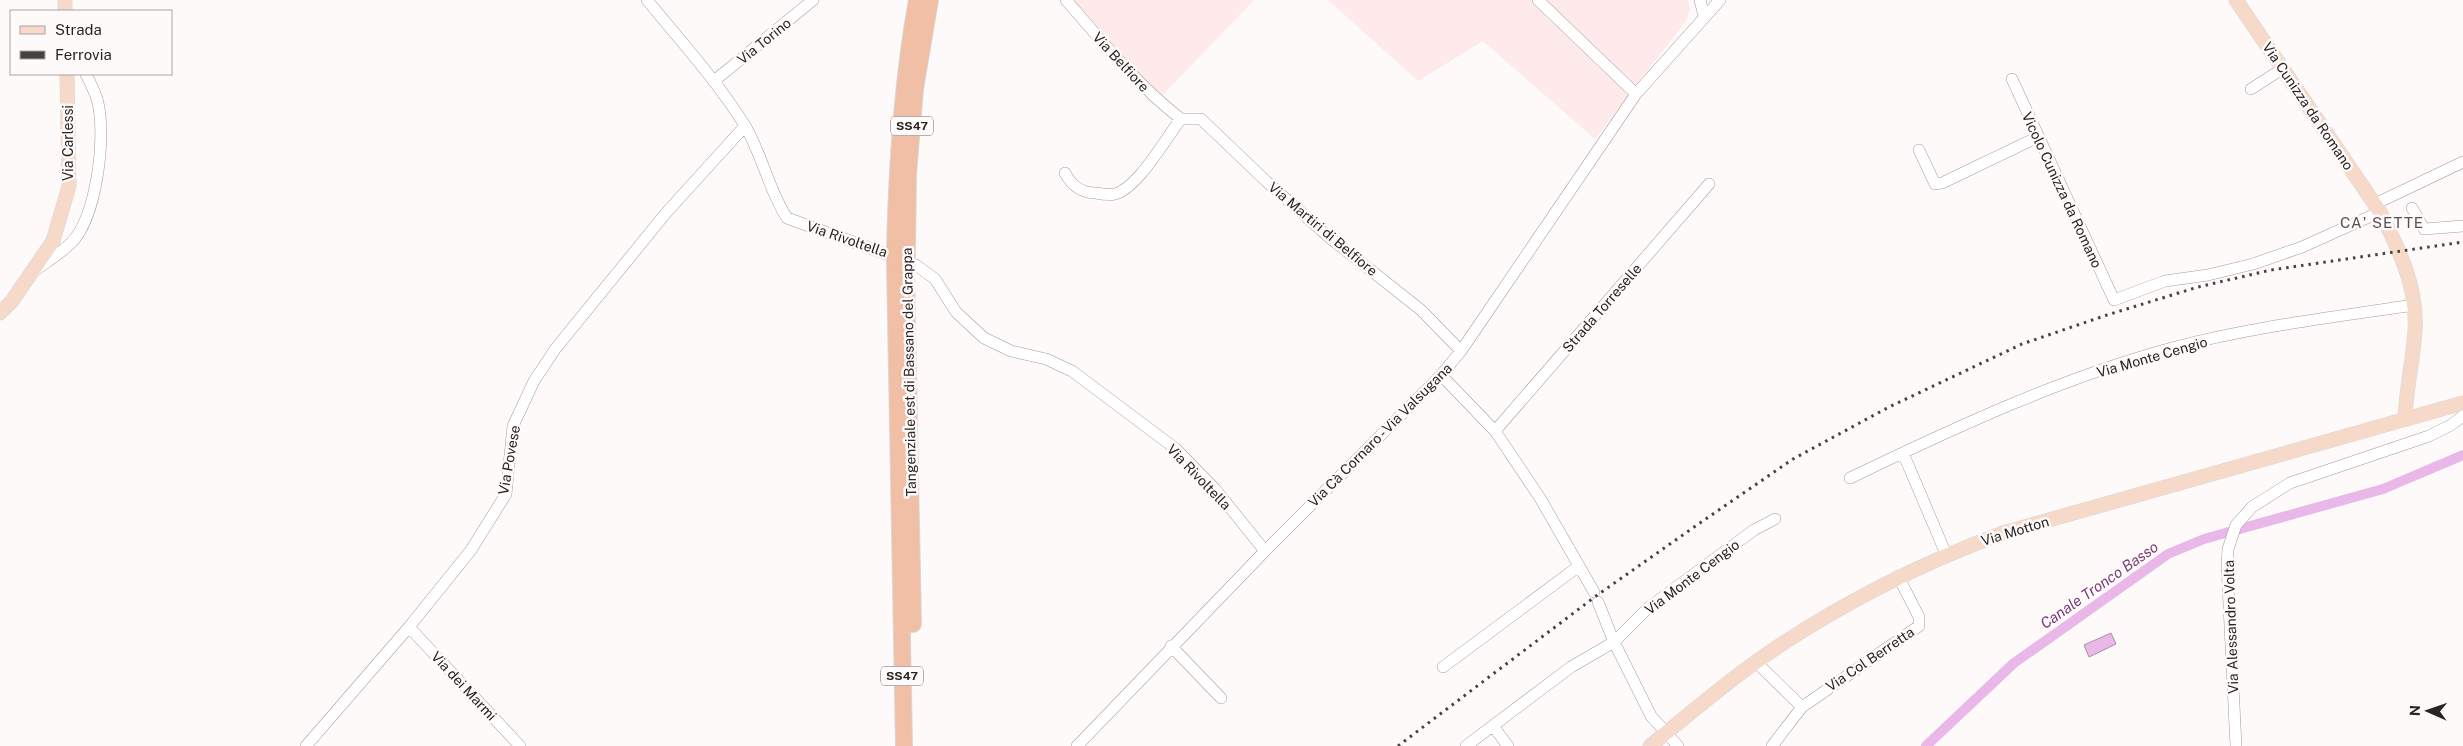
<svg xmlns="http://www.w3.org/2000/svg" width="2463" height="746" viewBox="0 0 2463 746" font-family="'Public Sans',sans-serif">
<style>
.built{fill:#feeaea}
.water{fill:#e9b8e9;stroke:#af8cae}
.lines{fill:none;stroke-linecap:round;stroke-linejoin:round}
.canal{stroke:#e9b8e9;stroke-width:10}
.minor-casing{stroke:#a59c9b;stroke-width:12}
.major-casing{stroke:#d8d8d7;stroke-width:15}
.highway-casing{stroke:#d8d8d7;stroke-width:18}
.minor{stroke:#fff;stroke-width:11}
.major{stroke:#f7d9c9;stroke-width:14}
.highway{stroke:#f1bfa5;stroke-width:16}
.rail{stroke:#464242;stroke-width:3;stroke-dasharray:2.5 5;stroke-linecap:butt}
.highway-bridge-casing{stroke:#d8d8d7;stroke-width:18;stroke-linecap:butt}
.highway-bridge{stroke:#f1bfa5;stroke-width:16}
.labels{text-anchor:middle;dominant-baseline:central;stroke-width:5;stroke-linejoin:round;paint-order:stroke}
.shield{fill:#fefafa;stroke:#686464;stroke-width:1}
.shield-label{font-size:12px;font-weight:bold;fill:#272423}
.street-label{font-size:14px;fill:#272423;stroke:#fefafa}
.neighbourhood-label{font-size:15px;letter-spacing:1px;fill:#584f4f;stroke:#fefafa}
.water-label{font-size:15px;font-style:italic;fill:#773c79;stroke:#fefafa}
</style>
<rect width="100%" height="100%" fill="#fefafa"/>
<path class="built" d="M1074,0H1254L1162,96L1093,25Z
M1328,0H1688L1690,10L1686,21L1595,139L1483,41L1418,81Z"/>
<path class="water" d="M2111,633L2116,644L2089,657L2084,645Z"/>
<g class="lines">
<path class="canal" d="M1926,746L2014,663L2168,554L2204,539L2383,489L2463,455"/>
<g class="minor-casing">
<path id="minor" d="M647,0C680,40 716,80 744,124C762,153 768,189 787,218L916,265L935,279L956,312L984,338L1011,351L1046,359L1072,371L1176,449L1215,489L1265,551
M1066,0C1103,42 1136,84 1181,119
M1538,0L1636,94
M1700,0L1704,16
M2012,79L2114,300L2165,281L2208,275L2253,264L2302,247L2380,212
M714,81L813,0
M2251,89L2282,69
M1181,119H1201L1267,182L1330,238L1421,310L1461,351
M1919,150L1935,184L1942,183L2038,137
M1065,173C1072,186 1081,193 1096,193C1101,194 1109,195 1115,194C1138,188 1165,139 1181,119
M2375,204L2463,162
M2412,208L2424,229L2463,226
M37,269C48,261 61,253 71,243C97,218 107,133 97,99C94,90 90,82 86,74
M1441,375L1495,431L1540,498L1594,592
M1495,431L1709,184
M1903,453L1946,554
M1850,478C1954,428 2061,378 2172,348C2251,327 2334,317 2414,305
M1598,602L1614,642L1651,716L1678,746
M409,627L520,746
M1171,646L1221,698
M1757,663L1802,707
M1443,667L1579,566
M1493,726L1508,746
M306,746L409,627L471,550L506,494L513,426L534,381L556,348L666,213L745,126
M1077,746L1265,551L1441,375L1461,351L1636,94L1720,0
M1466,746L1571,667L1614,642L1648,608L1754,530L1775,519
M1772,746L1802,707L1919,626V617L1898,576
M2236,746L2227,565L2228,549L2236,525L2252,507L2290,483L2429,436L2451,425L2463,416"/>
</g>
<g class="major-casing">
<path id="major" d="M65,0V11
M2236,0L2380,212C2399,249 2418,288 2415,331C2413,361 2406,389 2405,419
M0,313L12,301L53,241L69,186L67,74
M1650,746C1693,711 1736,674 1782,644C1852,598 1925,562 2003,533L2463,403"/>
</g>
<g class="highway-casing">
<path id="highway" d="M895,248C897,164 902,82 917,0
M907,253L908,174L915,89L930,0
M895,264L904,746
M906,276L913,624"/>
</g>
<use href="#minor" class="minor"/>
<use href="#major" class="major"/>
<use href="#highway" class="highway"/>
<path class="rail" d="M1398,746L1596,596L1697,525L1793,459L1889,407L2022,344L2107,315L2198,287L2271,270L2463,242"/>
<g class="highway-bridge-casing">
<path id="highway-bridge" d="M895,264V248
M906,269L907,253"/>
</g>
<use href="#highway-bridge" class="highway-bridge"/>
</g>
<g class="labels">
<g class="shield">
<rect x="891" y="116.5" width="42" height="19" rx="4"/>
<rect x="881" y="666.5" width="42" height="19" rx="4"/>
</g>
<g class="shield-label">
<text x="912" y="126">SS47</text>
<text x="902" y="676">SS47</text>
</g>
<g class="street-label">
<text transform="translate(764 41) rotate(-39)">Via Torino</text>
<text transform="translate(1121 62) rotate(47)">Via Belfiore</text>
<text transform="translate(2308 106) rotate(56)">Via Cunizza da Romano</text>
<text transform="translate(68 143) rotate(-90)">Via Carlessi</text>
<text transform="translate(2062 190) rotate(65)">Vicolo Cunizza da Romano</text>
<text transform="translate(1323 229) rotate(40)">Via Martiri di Belfiore</text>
<text transform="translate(847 239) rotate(19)">Via Rivoltella</text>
<text transform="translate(1602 308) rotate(-49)">Strada Torreselle</text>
<text transform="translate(2152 357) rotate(-16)">Via Monte Cengio</text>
<text transform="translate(909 372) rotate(-91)">Tangenziale est di Bassano del Grappa</text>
<text transform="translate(1380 435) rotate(-45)">Via Cà Cornaro - Via Valsugana</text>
<text transform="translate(509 460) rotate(-80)">Via Povese</text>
<text transform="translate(1199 477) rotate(46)">Via Rivoltella</text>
<text transform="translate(2015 531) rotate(-17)">Via Motton</text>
<text transform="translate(1692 577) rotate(-37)">Via Monte Cengio</text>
<text transform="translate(2231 627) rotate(-92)">Via Alessandro Volta</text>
<text transform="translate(1870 659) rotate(-34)">Via Col Berretta</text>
<text transform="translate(464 686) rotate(47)">Via dei Marmi</text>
</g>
<g class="neighbourhood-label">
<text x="2382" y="222">CA' SETTE</text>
</g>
<g class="water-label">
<text transform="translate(2099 585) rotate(-35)">Canale Tronco Basso</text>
</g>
</g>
<rect x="10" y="10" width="162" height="65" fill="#fefafa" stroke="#a8a4a4"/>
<rect x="20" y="26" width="25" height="8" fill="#f7d9c9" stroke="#a8a4a4"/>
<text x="55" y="35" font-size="15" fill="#272423">Strada</text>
<rect x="20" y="51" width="25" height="8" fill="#464242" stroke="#a8a4a4"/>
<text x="55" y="60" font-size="15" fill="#272423">Ferrovia</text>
<g transform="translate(2428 711) rotate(272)" stroke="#fefafa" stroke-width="4" paint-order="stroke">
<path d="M0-4L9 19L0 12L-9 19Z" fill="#272423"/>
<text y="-8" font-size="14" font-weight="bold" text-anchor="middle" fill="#272423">N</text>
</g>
</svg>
